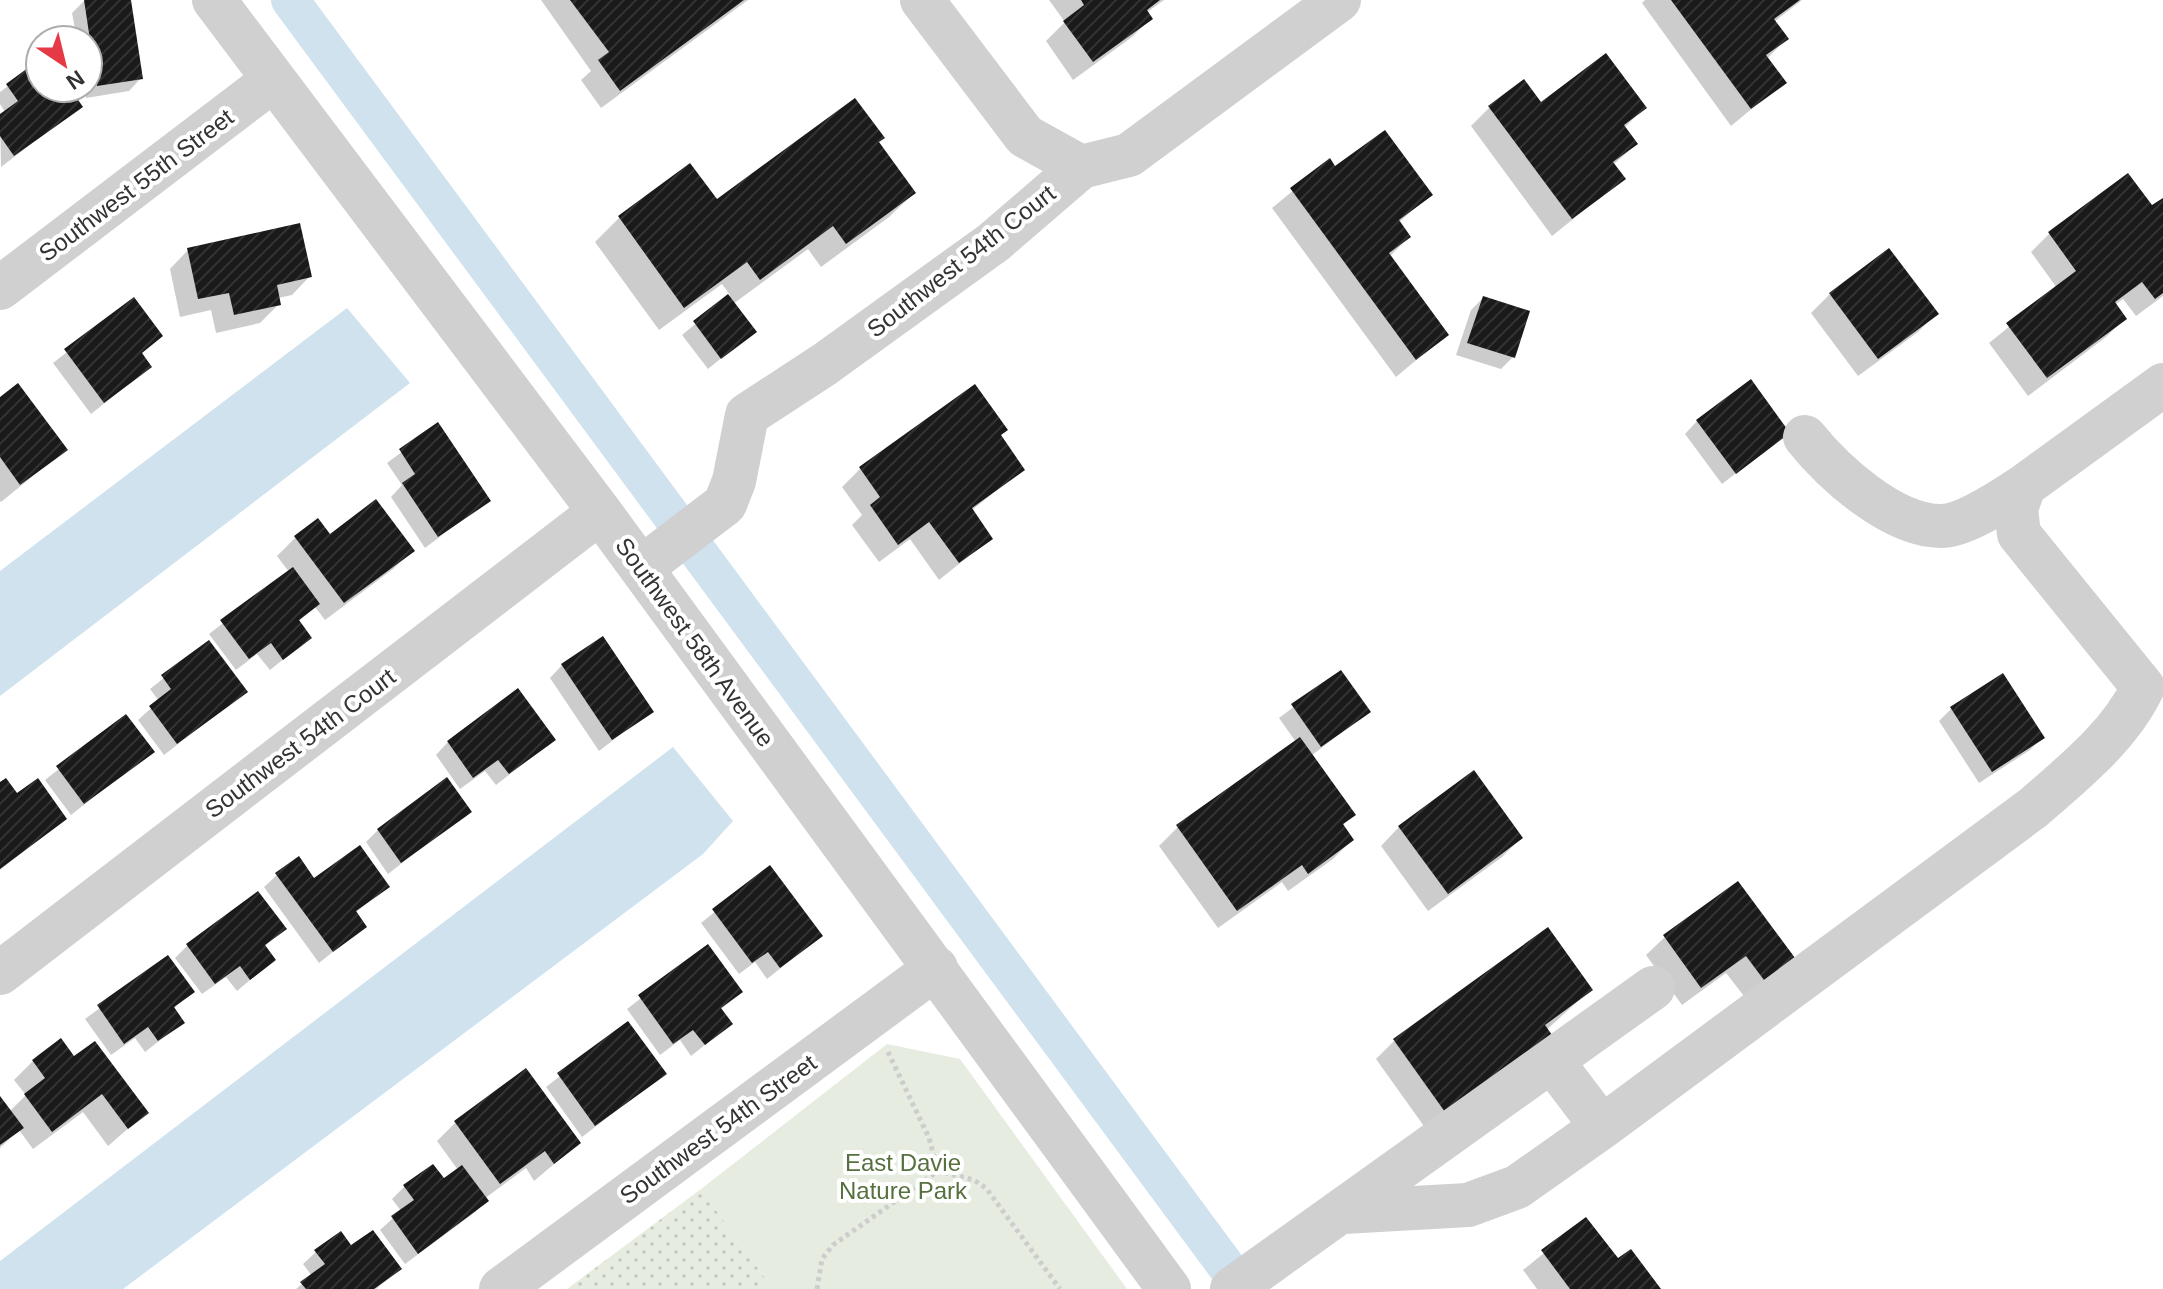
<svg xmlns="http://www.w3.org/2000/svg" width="2163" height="1289" viewBox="0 0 2163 1289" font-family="Helvetica,sans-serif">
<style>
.grass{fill:url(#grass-dots)}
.park{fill:#e6ecdf}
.water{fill:#cfe2ee}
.shadow{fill:#0003}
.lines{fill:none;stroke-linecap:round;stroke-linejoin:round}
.canal{stroke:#cfe2ee;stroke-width:38}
.building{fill:url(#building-hatch)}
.path{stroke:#cdcdcd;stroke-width:5;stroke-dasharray:4 4;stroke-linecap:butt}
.minor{stroke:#d0d0d0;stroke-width:44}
.labels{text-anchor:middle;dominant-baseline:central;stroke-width:8;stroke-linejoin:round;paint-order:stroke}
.street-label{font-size:24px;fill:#333;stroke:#fff}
.park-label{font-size:24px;fill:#56703f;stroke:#fff}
</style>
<defs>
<pattern id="grass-dots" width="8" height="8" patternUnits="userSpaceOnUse" patternTransform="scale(2)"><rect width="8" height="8" fill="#e6ecdf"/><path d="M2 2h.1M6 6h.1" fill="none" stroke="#c6cbc0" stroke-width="1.8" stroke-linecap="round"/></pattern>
<pattern id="building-hatch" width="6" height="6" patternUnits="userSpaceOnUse" patternTransform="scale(2)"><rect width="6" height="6" fill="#1a1a1a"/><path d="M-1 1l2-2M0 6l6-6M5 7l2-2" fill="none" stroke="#333"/></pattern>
</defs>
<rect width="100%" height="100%" fill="#fff"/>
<path class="grass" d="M701,1189L773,1289H567Z"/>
<path class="park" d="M887,1044L960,1059L1127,1289H773L701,1189Z"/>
<path class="water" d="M347,308L410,383L0,696V571Z
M673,747L733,821L703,854L123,1289H0V1261Z"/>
<path class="shadow" d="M85,0H129L141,78L129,91L86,98L88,40H77L72,13Z
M541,0H748L601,108L581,80L591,71Z
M1049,0H1164L1146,13L1150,19L1132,37L1073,80L1046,41L1065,22Z
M1645,0H1802L1774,22L1786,39L1767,59L1784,82L1731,126L1642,3Z
M40,62V88H67L81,106L1,167L0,116L5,112L0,104V92Z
M1540,105L1644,108L1624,128L1636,144L1613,165L1623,179L1552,236L1471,126L1490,107Z
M877,143L914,193L889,217L821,267L808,249L733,304L754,331L708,369L682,335L730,295L722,284L659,330L595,242L619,218L690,165L717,202Z
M1329,161L1335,169L1430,195L1398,223L1409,237L1389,257L1446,335L1396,377L1272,208Z
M2127,176L2151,208L2163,200V296L2136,316L2123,299L2115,305L2125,318L2106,337L2028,396L1989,343L2057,288L2031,252L2049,234Z
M188,250L310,276L292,295L278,298L279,304L260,323L216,333L211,310L180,317L170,269Z
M1889,251L1936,314L1918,332L1858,376L1811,313L1830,294Z
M1483,298L1513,357L1501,369L1456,355L1471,310Z
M134,300L161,336L140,354L150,367L91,414L53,363Z
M0,399L65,450L1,502L0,501Z
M1697,421L1788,433L1722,484L1685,434Z
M438,425L489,500L425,548L391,497L402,485L387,463Z
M999,436L1023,469L971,511L990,539L939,580L910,539L879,562L852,525L862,515L842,487L861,468Z
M296,537H329L412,551L393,569L325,620L315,607L298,622L310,638L270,670L257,654L236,670L209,634L289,572L277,556Z
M208,643L245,692L164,755L138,720L159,701L150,689Z
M562,665L651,711L599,751L550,678Z
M1340,672L1368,712L1311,756L1353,815L1342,826L1352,840L1333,859L1288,891L1282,882L1218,928L1159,846L1178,827L1296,742L1279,718Z
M1951,709L2042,738L2030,750L1979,783L1939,721Z
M126,716L152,751L71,815L45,780Z
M554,739L496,785L485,771L460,789L436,755L448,742Z
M0,784L65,818L0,870Z
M469,811L388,874L366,842L378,830Z
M1399,827L1521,838L1502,857L1428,911L1381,846Z
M769,868L821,936L767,979L755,962L739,974L701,923Z
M277,875L314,881L388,886L355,913L365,926L319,963L264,887Z
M284,929L264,947L274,960L237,991L226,977L202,994L175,958L188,945Z
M1665,937L1798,966L1751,1005L1726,973L1682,1005L1646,955Z
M707,947L741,992L720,1010L731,1024L691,1056L680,1040L660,1055L627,1009Z
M168,958L192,992L173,1009L183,1022L145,1052L135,1038L111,1055L85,1019Z
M1590,990L1431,1136L1376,1059L1394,1041Z
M628,1024L664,1074L582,1137L546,1087Z
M74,1059L146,1113L108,1146L83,1112L33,1149L19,1130L0,1148V1100L9,1112L26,1095L14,1080L33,1061Z
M455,1123L579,1143L534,1181L526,1168L484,1199L486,1201L474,1213L405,1264L380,1230L401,1211L392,1199L404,1187L433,1166L443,1181L458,1170L437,1141Z
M1586,1219L1617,1261L1659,1289H1537L1523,1270Z
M351,1248L399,1269L376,1289H296L312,1276L303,1264L316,1252Z"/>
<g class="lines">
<path class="canal" d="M290,0L1243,1289"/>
</g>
<path class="building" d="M84,0H131L143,79L97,86Z
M570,0H744L620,91L598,60L609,52Z
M1081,0H1160L1147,10L1153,19L1093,62L1063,21L1084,5Z
M1671,0H1800L1774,19L1789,39L1766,55L1787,83L1751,109Z
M1606,53L1647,108L1624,125L1638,144L1613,162L1626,179L1572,219L1488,106L1524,79L1541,102Z
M40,59V88H70L83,107L14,156L0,136V114L18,101L6,84Z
M855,98L885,138L879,142L916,193L846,244L833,226L760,280L747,262L684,308L618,216L690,163L717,199Z
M1385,130L1433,195L1399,220L1411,237L1389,253L1449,335L1416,360L1290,188L1330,158L1335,166Z
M2128,173L2152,205L2163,198V293L2155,299L2142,282L2115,302L2127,319L2047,378L2006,323L2076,271L2048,232Z
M300,223L312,277L277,285L281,305L234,315L229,293L198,299L187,248Z
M1889,248L1939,314L1878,359L1829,293Z
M728,294L757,332L721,359L693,321Z
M1483,296L1530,311L1515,358L1467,343Z
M134,297L163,336L142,353L152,367L104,403L64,349Z
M1751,379L1790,433L1736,474L1696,420Z
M18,383L68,450L20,485L0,457V397Z
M975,384L1008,430L1001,435L1025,470L972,508L993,539L959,563L929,522L898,545L870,505L880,497L859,467Z
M438,422L491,501L438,537L402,483L415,474L399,449Z
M376,499L415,551L344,603L294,536L318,518L330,534Z
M293,567L320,604L299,620L312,638L283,660L271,643L249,659L220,620Z
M603,636L654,712L612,740L561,664Z
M209,640L248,692L177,744L149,706L171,689L161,675Z
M1341,670L1371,712L1321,747L1291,704Z
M2003,673L2045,738L1992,772L1950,707Z
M518,688L556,740L509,774L498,760L473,778L447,741Z
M126,714L155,752L84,804L56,766Z
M1300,737L1356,815L1343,824L1354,840L1308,874L1302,865L1237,911L1176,825Z
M1474,770L1523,838L1448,894L1398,826Z
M447,777L472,812L401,863L377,829Z
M6,778L17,793L38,778L67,819L0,869V782Z
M360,845L390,887L356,911L367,927L333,952L275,873L299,856L314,878Z
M770,865L823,936L780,968L768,952L752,963L712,909Z
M1738,881L1801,966L1770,988L1746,956L1701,988L1663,935Z
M258,891L287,929L265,945L276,960L250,980L240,966L215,984L186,944Z
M1548,927L1593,990L1545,1025L1557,1042L1450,1119L1393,1039Z
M708,944L743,992L721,1008L733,1024L705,1045L693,1030L673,1044L638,995Z
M168,955L195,992L174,1007L185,1023L158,1041L148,1027L124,1044L97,1005Z
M628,1021L667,1074L595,1126L557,1073Z
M61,1038L74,1056L95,1041L149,1113L128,1129L102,1094L52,1132L24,1094L45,1078L32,1060Z
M526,1068L581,1143L554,1164L545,1151L500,1184L454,1121Z
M0,1096L24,1128L0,1145Z
M433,1164L444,1178L462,1165L489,1201L418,1254L391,1216L414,1200L403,1185Z
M1586,1217L1618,1258L1631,1249L1661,1289H1570L1541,1250Z
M373,1230L402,1269L374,1289H306L300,1282L325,1264L314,1250L341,1231L351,1245Z"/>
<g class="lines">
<path class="path" d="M888,1052L929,1138L938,1171L974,1180L986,1188L1060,1289
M817,1289L822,1259L833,1245L938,1171"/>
<path class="minor" d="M214,0L600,512L1169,1289
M922,0L1025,136L1081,167
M0,288L272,81
M1805,437C1833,472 1892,526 1941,526C1965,526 2003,500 2024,486
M641,568L725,504L734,481L747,415L825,364L994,242L1081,167L1129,155L1339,0
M0,973L600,512
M1602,1127L2033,808C2073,773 2120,736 2143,687L2019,534L2016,509L2024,486L2163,385
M1343,1212L1468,1205L1517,1187L1602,1127L1552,1061
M501,1289L936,968
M1232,1289L1653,988"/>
</g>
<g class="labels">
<g class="street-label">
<text transform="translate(136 185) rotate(-37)">Southwest 55th Street</text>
<text transform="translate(961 261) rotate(-38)">Southwest 54th Court</text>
<text transform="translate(695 642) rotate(54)">Southwest 58th Avenue</text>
<text transform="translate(300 743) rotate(-37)">Southwest 54th Court</text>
<text transform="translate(718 1129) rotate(-36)">Southwest 54th Street</text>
</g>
<g class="park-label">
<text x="903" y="1162">East Davie<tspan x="903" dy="28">Nature Park</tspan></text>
</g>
</g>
<g transform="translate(64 64) rotate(145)"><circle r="38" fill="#ffffff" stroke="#adadad" stroke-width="2"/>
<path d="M0-6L14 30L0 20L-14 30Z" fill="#e63946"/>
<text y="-12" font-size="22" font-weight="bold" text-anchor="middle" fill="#333333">N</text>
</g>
</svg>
